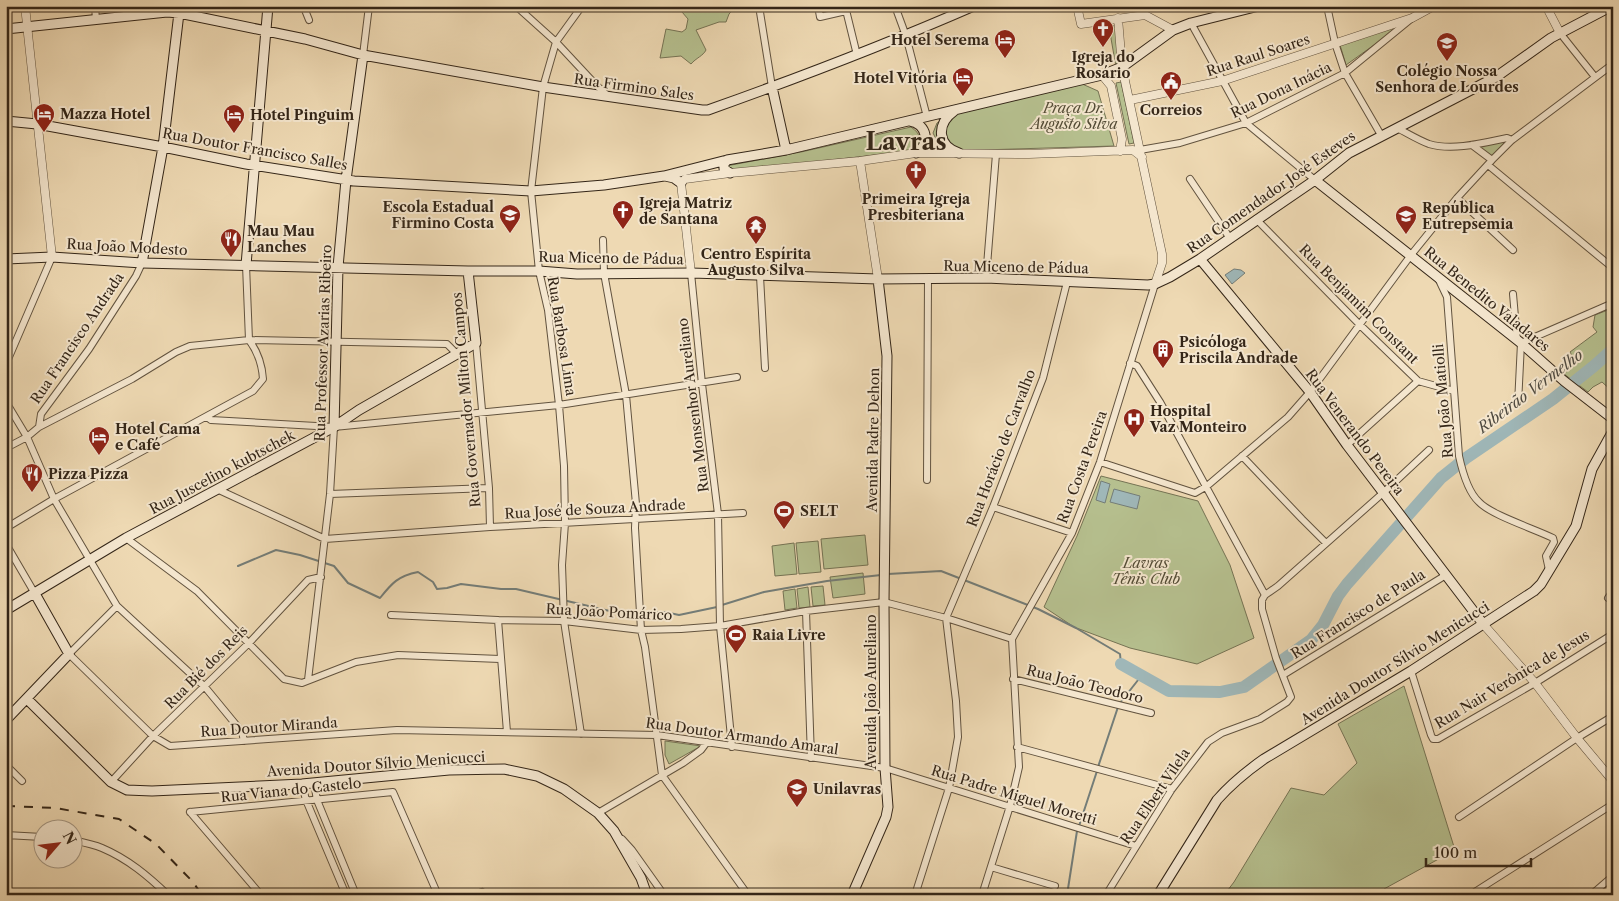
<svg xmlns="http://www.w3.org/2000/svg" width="1619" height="901" viewBox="0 0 1619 901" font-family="'Libre Caslon Text',serif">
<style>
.green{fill:#b6c08f;stroke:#757354}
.water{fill:#9fb7b8;stroke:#747d78}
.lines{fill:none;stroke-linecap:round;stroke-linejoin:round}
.stream{stroke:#747d78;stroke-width:2}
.river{stroke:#9fb7b8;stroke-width:12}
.minor-casing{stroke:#62533f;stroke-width:8}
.tertiary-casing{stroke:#62533f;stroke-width:9}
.secondary-casing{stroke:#342618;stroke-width:11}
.minor{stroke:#f4e6ce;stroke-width:6}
.tertiary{stroke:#f4e6ce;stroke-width:8}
.secondary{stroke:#f4e6ce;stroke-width:9}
.rail{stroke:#342618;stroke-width:2;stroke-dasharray:9 9;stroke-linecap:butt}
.labels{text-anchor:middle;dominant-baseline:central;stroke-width:4;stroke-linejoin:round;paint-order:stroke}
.poi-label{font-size:14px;font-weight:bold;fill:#342618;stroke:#f4e6ce;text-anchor:start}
.street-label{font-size:14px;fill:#342618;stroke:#f4e6ce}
.park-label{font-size:14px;font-style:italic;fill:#544c36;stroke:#f4e6ce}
.water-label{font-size:15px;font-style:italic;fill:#4f4a40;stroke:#f4e6ce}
.town-label{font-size:24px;font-weight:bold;fill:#342618;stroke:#f4e6ce}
</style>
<rect width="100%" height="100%" fill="#eed9b3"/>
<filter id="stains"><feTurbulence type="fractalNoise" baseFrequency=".004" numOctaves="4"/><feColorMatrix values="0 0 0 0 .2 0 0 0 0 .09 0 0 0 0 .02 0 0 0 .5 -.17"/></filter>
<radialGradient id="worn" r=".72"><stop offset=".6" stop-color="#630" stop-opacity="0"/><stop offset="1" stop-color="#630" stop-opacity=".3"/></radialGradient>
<path class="green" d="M695,6H737L729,14L726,22H719L696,30L706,50C703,56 696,58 691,64L681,56L660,58L666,29L682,32L686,29L688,19L682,12Z
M1116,25L1120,64L1116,67L1109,27Z
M1392,27L1395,30L1346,65L1340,45C1358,38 1375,34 1392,27Z
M1121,82L1134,143L1129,144L1116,83Z
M1080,83L1098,91L1114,146L948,151L939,145L933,133L937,123L948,116Z
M911,127C921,134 921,139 918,150L728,172L726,166L801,152Z
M1507,140L1492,156L1477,146Z
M1613,308V392L1602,382L1593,387L1588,392L1564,374L1576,363L1570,352L1597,332L1593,327L1595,315Z
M1101,476L1198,501L1230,565L1254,638L1197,664L1130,648L1074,627L1044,607L1077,536Z
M865,535L868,565L824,569L821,539Z
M818,541L821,572L799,574L796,543Z
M794,543L797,574L775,576L772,546Z
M863,573L865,594L833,598L830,577Z
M823,586L825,605L813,606L811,587Z
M808,587L810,607L799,608L797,589Z
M795,589L797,608L785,610L783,591Z
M1404,686L1455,850L1384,889L1380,895H1224L1234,882L1291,788L1324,795L1357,763L1338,724Z
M665,741L701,746L669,764L665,755Z"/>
<path class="water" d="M1234,269L1241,270L1245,273L1232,284L1225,275Z
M1101,481L1110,484L1105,503L1096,500Z
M1114,489L1140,496L1137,509L1110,502Z"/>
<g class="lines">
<path class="stream" d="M238,566L276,550L300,555L334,566L348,583L380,598C392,583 398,576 418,572L433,582L437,589L447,588L461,584L501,589H516L614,612H665L679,615L717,607
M888,574L941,571L1038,609L1076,628L1120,654L1121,664
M722,605L764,592L827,581L881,575
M1120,703L1142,675
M1098,767L1118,707
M1079,826L1097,771
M1067,895L1077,831"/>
<path class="river" d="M1121,664L1169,691L1220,692L1244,687L1311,640L1323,625L1338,596L1347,584L1441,478L1466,458L1553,399L1594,366L1613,349"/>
<g class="minor-casing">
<path id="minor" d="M95,6L96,20
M305,6V10L309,20
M516,6L556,42L597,86L608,96
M759,6L772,87
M818,6L820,17L846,11
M845,6L857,55
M895,6L906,36L927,117
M1327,6L1335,43L1345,73L1381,135
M1191,23L1246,123L1315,180
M1560,33L1595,77
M363,55L369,6
M1397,128C1407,133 1418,140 1429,144C1453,151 1483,143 1507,138L1512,140
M1472,145L1492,160
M6,150V259
M1140,150L1180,143L1246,123L1345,73L1411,19
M1488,165L1613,268
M1190,179L1229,237
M1457,198L1513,250
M1256,219L1360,325L1418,381L1454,391
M603,240L604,273L626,395L636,504L635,528L641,630L645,647L662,775L748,895
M691,273L702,384L718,514L720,626L732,747
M760,276L765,368
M986,278L996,154
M1438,278L1447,297L1459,456C1462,470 1468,492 1479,502C1491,515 1535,529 1553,538L1554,542L1546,556L1549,570
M1513,294L1517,340
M476,343L489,488L490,527
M1130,363L1137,366L1160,402L1265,595
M6,364L52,257
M6,402L27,437L54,499L117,606L205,687L242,732L244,741
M1518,404L1521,343L1613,303
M207,417L211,420L334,427L559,405L737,377
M39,427L41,414L89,349L136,276L142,263
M1347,445L1418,381
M6,448L27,437L39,427L132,379L176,352L190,346L249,340L447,344L456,353
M1242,456L1302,519L1326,543
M1100,462L1195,493L1207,486L1288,417L1310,392L1411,255L1457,198L1492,160L1512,140L1613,64
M927,480L928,279
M219,490L325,539L490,527L743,513
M330,494L489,488
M993,507L1072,533
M6,528L54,499L253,391L263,379C262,364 258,352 249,340L246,265
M126,538L197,591L284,679L302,683L356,662L398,655L500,659
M6,544L34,592
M1613,591L1608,598L1613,602
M1265,595L1278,586L1383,493L1429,450
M117,606L69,654L153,736L170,746L397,730L657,735L885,768L1136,846
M806,611L811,758
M391,615L498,620L564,621L641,630L681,629L720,626L806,611L884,602L946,618L1012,639
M498,620L507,732
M1411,671L1431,735L1433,739H1438L1535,683L1613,634
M1283,675L1446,575
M1013,679L1151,713
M308,680L330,494L334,427
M581,734L564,621L562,565L565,523L564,466L559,405L548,310L539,271L531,191L543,87L556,42L582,6
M1017,747L1172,789
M6,765L22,781
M111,782L153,736L249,643L308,580L321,577
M314,783L317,800L356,895
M302,784L306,800L346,895
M190,812L393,792L438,895
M190,812L261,895
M598,813L683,763L701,750L707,742
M1459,817L1577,738L1613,716
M6,835L42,837
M622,839L632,850L664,895
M72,840C82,842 93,844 102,848C128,859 148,876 168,895
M6,841L9,835
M991,867L1055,886
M475,895L482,892
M915,895L949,788L958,737L956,701L946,618L993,507L1043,378L1067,282
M982,895L1010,806L1019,767L1012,639L1072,533L1100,462L1155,284
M1106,895L1172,789L1208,742L1222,733L1260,719L1287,702L1291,697L1276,658L1262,609V600L1265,595
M1470,895L1613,804
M1591,895L1613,876"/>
</g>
<g class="tertiary-casing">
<path id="tertiary" d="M25,6L52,257
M1077,6L1081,24L1145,15L1173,30
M1546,6L1560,33
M1118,18L1122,67L1162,254V263L1155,284
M1102,75L1111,86L1122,139L1120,151
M1130,100L1222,81L1412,18L1434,6
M860,161L878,279
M691,273L681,183L685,179L730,173L860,161L916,153L1029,154L1133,150L1142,157
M1484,625L1535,683L1577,738L1613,781"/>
</g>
<g class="secondary-casing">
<path id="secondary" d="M6,29L167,12L179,13L305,39L363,55L543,87L702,110H708C798,78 887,44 974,6
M772,87L786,150
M954,111C936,124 937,146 959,153
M6,121L37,124L163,147L246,164L354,181L531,191L604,185L664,176L727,160L786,150L1102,75L1122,67L1173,30L1191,23L1259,6
M910,121C927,124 931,144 916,153
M727,160L724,164V169L730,173
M665,176L674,178L681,183
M1315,180L1521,343L1564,381L1613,419
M6,259L52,257L142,263L468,271H539L577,274L691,273L878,279L986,278L1148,285L1155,284L1170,277L1200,259L1315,180L1349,153L1496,77L1551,38L1612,6
M1200,259L1310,392L1347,445L1484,625
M142,263L163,147L179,13L183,6
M246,265L268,6
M334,427L338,267L346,180L363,55
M6,610L126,538L334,427L359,410L476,343L468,271
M27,699L111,782L127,790L152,791L302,784L449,770L504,769L537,776L564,789L598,813L614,831L641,878L647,895
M6,720L69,654L34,592
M852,895L886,817L888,807L885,768L884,602L887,356L878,279
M1158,895L1217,800C1231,784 1247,771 1264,759L1411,671L1534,591L1541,584L1576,526L1592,469L1613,431"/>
</g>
<use href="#minor" class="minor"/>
<use href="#tertiary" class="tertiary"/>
<use href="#secondary" class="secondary"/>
<path class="rail" d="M6,806L55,808L119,819L156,844L193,882L202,895"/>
</g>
<defs>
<g id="church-pin" transform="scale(1.125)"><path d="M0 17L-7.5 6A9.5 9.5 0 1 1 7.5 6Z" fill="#8f2418" stroke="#f4e6ce"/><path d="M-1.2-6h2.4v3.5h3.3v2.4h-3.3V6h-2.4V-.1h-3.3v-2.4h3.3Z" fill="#fff"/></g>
<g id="hotel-pin" transform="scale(1.125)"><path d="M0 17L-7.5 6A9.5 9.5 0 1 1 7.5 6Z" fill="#8f2418" stroke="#f4e6ce"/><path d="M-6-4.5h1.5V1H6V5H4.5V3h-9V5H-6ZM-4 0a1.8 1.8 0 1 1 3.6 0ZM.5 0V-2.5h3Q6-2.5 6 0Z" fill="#fff"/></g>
<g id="school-pin" transform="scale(1.125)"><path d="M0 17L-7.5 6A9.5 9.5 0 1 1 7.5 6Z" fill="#8f2418" stroke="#f4e6ce"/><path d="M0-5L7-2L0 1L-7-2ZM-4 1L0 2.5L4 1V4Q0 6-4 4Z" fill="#fff"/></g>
<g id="civic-pin" transform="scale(1.125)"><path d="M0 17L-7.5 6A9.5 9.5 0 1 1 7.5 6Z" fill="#8f2418" stroke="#f4e6ce"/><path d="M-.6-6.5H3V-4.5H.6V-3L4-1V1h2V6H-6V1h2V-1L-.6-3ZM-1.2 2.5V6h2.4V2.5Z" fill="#fff"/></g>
<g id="university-pin" transform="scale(1.125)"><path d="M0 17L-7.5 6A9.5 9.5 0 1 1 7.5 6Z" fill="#8f2418" stroke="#f4e6ce"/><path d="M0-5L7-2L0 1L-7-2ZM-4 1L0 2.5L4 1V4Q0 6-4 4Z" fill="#fff"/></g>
<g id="temple-pin" transform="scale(1.125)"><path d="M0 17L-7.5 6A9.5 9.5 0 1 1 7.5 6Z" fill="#8f2418" stroke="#f4e6ce"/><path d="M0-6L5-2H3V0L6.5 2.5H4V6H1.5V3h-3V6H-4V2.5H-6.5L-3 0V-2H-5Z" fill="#fff"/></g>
<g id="restaurant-pin" transform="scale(1.125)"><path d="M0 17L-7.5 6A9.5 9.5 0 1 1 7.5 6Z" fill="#8f2418" stroke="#f4e6ce"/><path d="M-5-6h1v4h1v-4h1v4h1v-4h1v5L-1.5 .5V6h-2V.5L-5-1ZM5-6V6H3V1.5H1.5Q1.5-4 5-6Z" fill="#fff"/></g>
<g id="building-pin" transform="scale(1.125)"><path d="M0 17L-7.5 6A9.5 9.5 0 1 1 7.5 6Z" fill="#8f2418" stroke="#f4e6ce"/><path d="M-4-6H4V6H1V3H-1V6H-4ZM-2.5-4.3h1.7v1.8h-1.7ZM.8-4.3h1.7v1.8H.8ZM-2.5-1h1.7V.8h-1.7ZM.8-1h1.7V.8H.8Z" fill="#fff"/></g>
<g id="hospital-pin" transform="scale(1.125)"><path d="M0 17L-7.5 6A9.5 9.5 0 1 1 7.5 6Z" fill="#8f2418" stroke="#f4e6ce"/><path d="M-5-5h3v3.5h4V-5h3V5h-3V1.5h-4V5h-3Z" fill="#fff"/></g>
<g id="stadium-pin" transform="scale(1.125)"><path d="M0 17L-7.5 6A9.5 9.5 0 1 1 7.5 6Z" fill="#8f2418" stroke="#f4e6ce"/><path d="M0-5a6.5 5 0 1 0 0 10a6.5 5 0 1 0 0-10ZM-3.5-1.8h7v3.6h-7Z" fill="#fff"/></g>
</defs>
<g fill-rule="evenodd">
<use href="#church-pin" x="1103" y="29"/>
<use href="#hotel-pin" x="1005" y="40"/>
<use href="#school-pin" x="1447" y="43"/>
<use href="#hotel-pin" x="963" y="78"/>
<use href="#civic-pin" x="1171" y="82"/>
<use href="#hotel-pin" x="44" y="114"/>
<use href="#hotel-pin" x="234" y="115"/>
<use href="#church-pin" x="916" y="171"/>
<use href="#church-pin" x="623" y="211"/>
<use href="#school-pin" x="510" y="215"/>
<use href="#university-pin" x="1406" y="216"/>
<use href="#temple-pin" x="756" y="226"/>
<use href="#restaurant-pin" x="231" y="239"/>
<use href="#building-pin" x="1163" y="350"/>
<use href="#hospital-pin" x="1134" y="419"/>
<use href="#hotel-pin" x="99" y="437"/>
<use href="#restaurant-pin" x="32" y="474"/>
<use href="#stadium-pin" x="784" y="511"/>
<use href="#stadium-pin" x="736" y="635"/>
<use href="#university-pin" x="797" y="789"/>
</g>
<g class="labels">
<g class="poi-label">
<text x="989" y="40" text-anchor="end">Hotel Serema</text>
<text x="1103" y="57" text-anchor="middle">Igreja do<tspan x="1103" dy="16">Rosário</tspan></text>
<text x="1447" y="71" text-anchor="middle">Colégio Nossa<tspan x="1447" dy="16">Senhora de Lourdes</tspan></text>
<text x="947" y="78" text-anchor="end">Hotel Vitória</text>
<text x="1171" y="110" text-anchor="middle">Correios</text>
<text x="60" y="114">Mazza Hotel</text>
<text x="250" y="115">Hotel Pinguim</text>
<text x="916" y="199" text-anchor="middle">Primeira Igreja<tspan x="916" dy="16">Presbiteriana</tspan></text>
<text x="639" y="203">Igreja Matriz<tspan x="639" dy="16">de Santana</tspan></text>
<text x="494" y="207" text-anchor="end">Escola Estadual<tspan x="494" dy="16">Firmino Costa</tspan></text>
<text x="1422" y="208">República<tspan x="1422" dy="16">Eutrepsemia</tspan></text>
<text x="247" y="231">Mau Mau<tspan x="247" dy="16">Lanches</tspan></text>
<text x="756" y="254" text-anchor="middle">Centro Espírita<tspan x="756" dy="16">Augusto Silva</tspan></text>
<text x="1179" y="342">Psicóloga<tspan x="1179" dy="16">Priscila Andrade</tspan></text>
<text x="1150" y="411">Hospital<tspan x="1150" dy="16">Vaz Monteiro</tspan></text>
<text x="115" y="429">Hotel Cama<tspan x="115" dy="16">e Café</tspan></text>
<text x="48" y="474">Pizza Pizza</text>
<text x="800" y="511">SELT</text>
<text x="752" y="635">Raia Livre</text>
<text x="813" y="789">Unilavras</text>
</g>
<g class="street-label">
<text transform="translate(1258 55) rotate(-18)">Rua Raul Soares</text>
<text transform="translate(634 87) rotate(8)">Rua Firmino Sales</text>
<text transform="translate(1281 90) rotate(-26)">Rua Dona Inácia</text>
<text transform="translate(255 149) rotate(10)">Rua Doutor Francisco Salles</text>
<text transform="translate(1271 192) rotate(-35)">Rua Comendador José Esteves</text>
<text transform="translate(127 247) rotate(3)">Rua João Modesto</text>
<text transform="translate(611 258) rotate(1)">Rua Miceno de Pádua</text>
<text transform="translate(1016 267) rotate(1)">Rua Miceno de Pádua</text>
<text transform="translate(1487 299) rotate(39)">Rua Benedito Valadares</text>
<text transform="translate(1359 304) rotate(45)">Rua Benjamim Constant</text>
<text transform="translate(562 336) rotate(81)">Rua Barbosa Lima</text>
<text transform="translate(77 338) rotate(-56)">Rua Francisco Andrada</text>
<text transform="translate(323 343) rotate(-88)">Rua Professor Azarias Ribeiro</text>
<text transform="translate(466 400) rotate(-95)">Rua Governador Milton Campos</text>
<text transform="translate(1443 401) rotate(-95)">Rua João Matiolli</text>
<text transform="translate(693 405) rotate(-97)">Rua Monsenhor Aureliano</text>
<text transform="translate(1355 432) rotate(53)">Rua Venerando Pereira</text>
<text transform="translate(873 440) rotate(-89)">Avenida Padre Dehon</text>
<text transform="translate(1001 448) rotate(-69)">Rua Horácio de Carvalho</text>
<text transform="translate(1082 467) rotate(-70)">Rua Costa Pereira</text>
<text transform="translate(222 472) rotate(-28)">Rua Juscelino kubtschek</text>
<text transform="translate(595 509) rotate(-3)">Rua José de Souza Andrade</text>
<text transform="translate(609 612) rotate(3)">Rua João Pomárico</text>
<text transform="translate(1358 614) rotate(-32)">Rua Francisco de Paula</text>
<text transform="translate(1395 663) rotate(-32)">Avenida Doutor Sílvio Menicucci</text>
<text transform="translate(206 667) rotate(-45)">Rua Bié dos Reis</text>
<text transform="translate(1512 679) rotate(-31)">Rua Nair Verônica de Jesus</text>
<text transform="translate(1085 684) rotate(14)">Rua João Teodoro</text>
<text transform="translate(871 692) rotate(-90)">Avenida João Aureliano</text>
<text transform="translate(269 727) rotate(-4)">Rua Doutor Miranda</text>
<text transform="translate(742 736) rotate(8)">Rua Doutor Armando Amaral</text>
<text transform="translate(376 764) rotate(-4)">Avenida Doutor Sílvio Menicucci</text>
<text transform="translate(291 790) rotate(-6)">Rua Viana do Castelo</text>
<text transform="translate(1014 795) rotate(17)">Rua Padre Miguel Moretti</text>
<text transform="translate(1155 796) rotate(-56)">Rua Elbert Vilela</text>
</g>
<g class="park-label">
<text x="1074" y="108">Praça Dr.<tspan x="1074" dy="16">Augusto Silva</tspan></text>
<text x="1146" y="563">Lavras<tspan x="1146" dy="16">Tênis Club</tspan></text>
</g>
<g class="water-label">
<text transform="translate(1530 391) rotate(-37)">Ribeirão Vermelho</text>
</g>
<g class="town-label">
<text x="906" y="141">Lavras</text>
</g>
</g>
<rect width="1619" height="901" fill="none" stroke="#eed9b3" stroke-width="25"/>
<rect x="8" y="8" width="1604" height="886" fill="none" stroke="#342618" stroke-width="2.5"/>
<rect x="12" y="12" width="1594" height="876" fill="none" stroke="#342618"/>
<g transform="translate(58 844) rotate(62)"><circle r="24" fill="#f4e6ce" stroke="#a79985"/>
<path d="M0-4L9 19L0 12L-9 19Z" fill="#8f2418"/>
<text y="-8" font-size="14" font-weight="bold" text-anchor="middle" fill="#342618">N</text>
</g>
<path d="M1426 858v8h105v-8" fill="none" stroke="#342618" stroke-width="2.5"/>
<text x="1434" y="858" font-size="15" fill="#342618" stroke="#f4e6ce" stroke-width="4" paint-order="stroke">100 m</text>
<rect width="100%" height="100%" filter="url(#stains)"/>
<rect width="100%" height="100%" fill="url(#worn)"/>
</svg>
